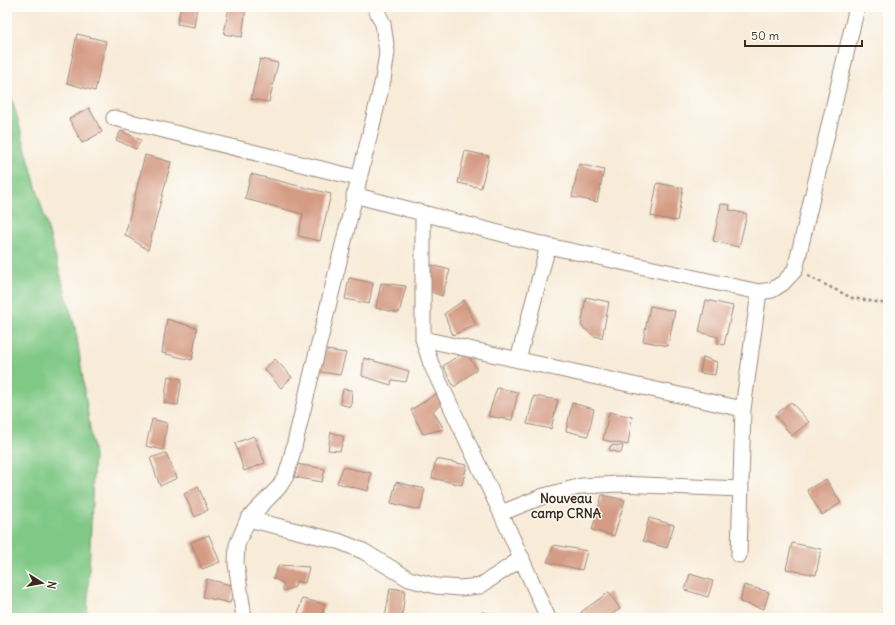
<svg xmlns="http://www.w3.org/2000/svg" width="895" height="625" viewBox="0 0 895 625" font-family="Delius,sans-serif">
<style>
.green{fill:#7fc885;stroke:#5d7952}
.building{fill:#d59c85}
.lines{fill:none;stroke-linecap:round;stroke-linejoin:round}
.minor-casing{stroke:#9a8a7b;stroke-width:17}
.path{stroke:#9a8a7b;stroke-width:2.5;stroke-dasharray:3 3;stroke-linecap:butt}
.minor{stroke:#fff;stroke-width:15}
.labels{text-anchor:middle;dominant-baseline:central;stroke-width:3;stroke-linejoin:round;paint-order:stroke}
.quarter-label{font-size:13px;font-weight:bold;fill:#3b2a1e;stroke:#fdfcf7}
</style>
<rect width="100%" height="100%" fill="#fdfcf7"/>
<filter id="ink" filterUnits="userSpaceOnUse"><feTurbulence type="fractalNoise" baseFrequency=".025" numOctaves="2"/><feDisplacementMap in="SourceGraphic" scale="8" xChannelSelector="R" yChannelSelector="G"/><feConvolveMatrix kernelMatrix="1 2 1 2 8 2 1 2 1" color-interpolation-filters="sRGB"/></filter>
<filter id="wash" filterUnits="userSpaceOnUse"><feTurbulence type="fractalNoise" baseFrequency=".012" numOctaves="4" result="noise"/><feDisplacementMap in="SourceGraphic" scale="16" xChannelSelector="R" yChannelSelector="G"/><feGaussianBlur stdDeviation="0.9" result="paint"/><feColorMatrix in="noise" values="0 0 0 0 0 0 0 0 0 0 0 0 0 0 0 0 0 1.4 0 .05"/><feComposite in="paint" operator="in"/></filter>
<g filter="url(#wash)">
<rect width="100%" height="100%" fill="#f8ebd8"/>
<path class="green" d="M7,81L76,331L94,456L87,618H7Z"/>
<g id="blocks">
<path class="building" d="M181,7H197L194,27L177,24Z
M229,7H246L242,37L224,34Z
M77,34L106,41L95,91L67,83Z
M260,59L278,63L269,102L251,99Z
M89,108L102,132L82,143L69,119Z
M121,131L141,140L136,149L116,140Z
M465,151L489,156L481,188L458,183Z
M145,155L171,162L148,250L125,235Z
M579,164L604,170L597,202L572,197Z
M251,174L331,194L320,241L298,236L303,214L245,199Z
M657,183L683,188L677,221L651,216Z
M721,204L730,205L729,210L747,214L739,247L713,241Z
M427,264L450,270L442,296L423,289Z
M349,278L373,283L369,304L345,299Z
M381,283L406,286L399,313L376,308Z
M586,297L609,302L602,338L594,336L581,326Z
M464,300L476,325L453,335L444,314Z
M706,300L733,306L724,345L718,344V337L699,332Z
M650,306L675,311L668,346L643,341Z
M167,319L197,328L192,360L162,353Z
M320,349L346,353L340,375L315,371Z
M465,351L477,369L454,387L443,366Z
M703,357L717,362L715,375L700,373Z
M364,358L409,371L406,382L392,380L391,385L362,376Z
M275,359L292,377L281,388L264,369Z
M168,376L182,379L178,405L164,403Z
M497,388L518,392L512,420L488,416Z
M343,389L352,390L351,407L340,404Z
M439,392L443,403L433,411L444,429L423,434L411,410Z
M534,396L558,400L551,429L527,424Z
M791,402L809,422L792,436L775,415Z
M572,403L594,409L588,436L566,431Z
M609,412L632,417L628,445L603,440Z
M152,419L167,423L163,450L146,446Z
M331,432L344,437L340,451L328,450Z
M254,436L265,463L244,471L235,443Z
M611,445L623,446L621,453L609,450Z
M166,453L177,478L160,486L150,458Z
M436,459L467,465L462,485L432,478Z
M296,464L325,469L322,482L294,477Z
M343,467L371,473L368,491L337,483Z
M826,479L841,503L822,515L807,490Z
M396,482L425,489L420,510L391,503Z
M198,486L208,510L195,517L184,494Z
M602,495L625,500L614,536L592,530Z
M649,518L674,525L667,548L643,541Z
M209,535L220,562L202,569L191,542Z
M792,543L821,549L816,575L786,569Z
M554,545L587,551L582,570L547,562Z
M279,565L309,567L305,583L296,581L295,587L283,591V583L273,578Z
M690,574L713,581L708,597L685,590Z
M207,579L235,586L230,603L203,597Z
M744,585L769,592L764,609L740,602Z
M390,588L405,590L402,618H385Z
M609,592L620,609L606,618H585L581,612Z
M302,599L325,604L321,618H297Z
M482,612L504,616L503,618H480Z"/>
</g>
</g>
<g filter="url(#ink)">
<use href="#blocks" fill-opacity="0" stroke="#9a8a7b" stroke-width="1"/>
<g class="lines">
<g class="minor-casing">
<path id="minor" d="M114,118L358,178
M354,195L548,246L759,292L772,290L783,283L795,270L857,7
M423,213V339L431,364L501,513L548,618
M423,339L743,409
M518,360L548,246
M501,513L544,496L582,486L619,484L741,489
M248,519L338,541L363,551L409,579L436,586L460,588L480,586L522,558
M739,555L743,409L759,292
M244,618L236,563L237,545L248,519L279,487L286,476L290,463L383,80L387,52L383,24L375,7"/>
</g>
<path class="path" d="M808,276L852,298L888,304"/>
<use href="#minor" class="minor"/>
</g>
</g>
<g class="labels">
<g class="quarter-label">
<text x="566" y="498">Nouveau<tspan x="566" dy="15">camp CRNA</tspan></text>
</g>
</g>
<rect width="895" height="625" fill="none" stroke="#fdfcf7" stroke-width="24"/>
<g transform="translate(42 583) rotate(101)" stroke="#fdfcf7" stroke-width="3" paint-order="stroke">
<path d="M0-3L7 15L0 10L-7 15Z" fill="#3b2a1e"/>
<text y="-6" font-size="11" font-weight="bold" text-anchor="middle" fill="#3b2a1e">N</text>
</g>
<path d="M745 40v6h117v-6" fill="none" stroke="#3b2a1e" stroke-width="2"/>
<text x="751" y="40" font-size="12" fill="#3b2a1e" stroke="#fdfcf7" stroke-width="3" paint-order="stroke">50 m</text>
</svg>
